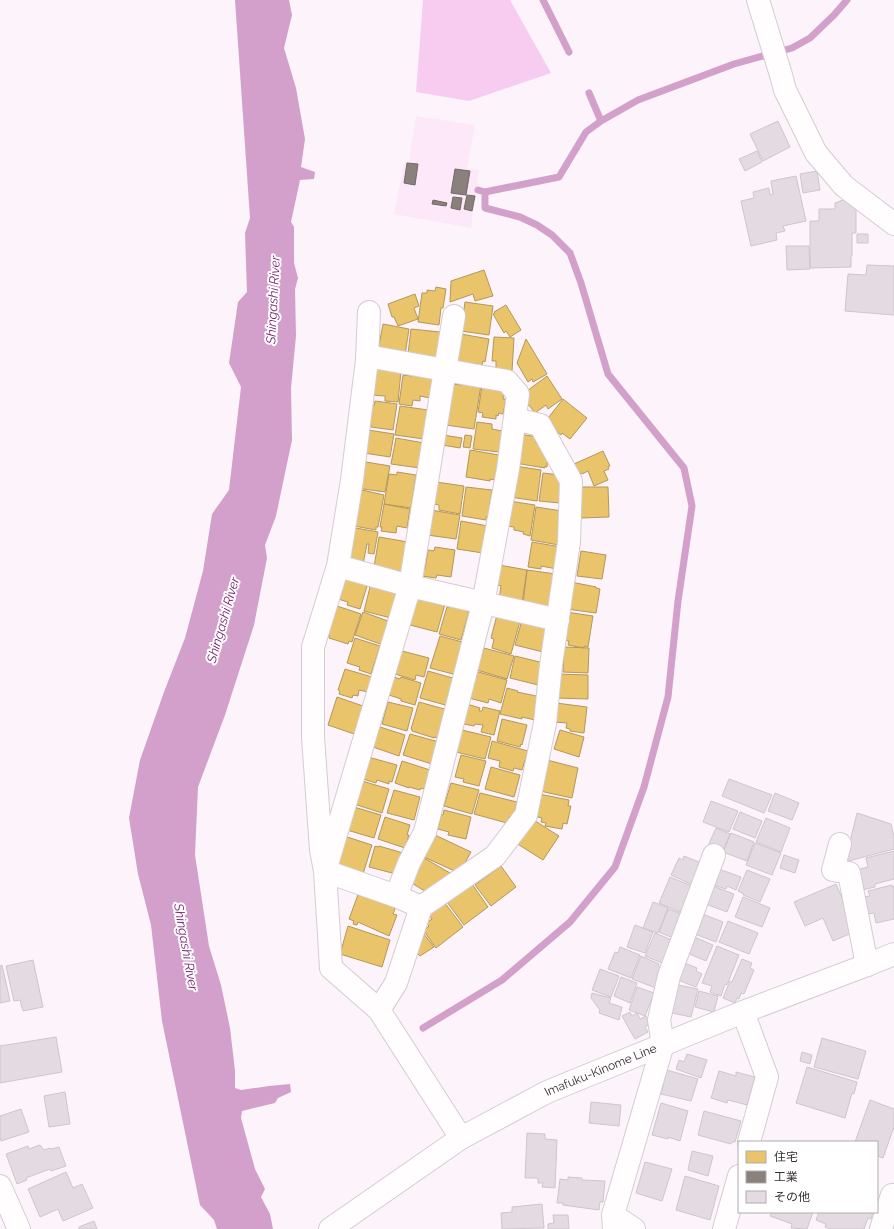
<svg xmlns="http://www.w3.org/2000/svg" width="894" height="1229" viewBox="0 0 894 1229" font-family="Raleway,'Noto Sans JP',sans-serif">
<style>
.built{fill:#fce8f8}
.green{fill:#f8ccf1}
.water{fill:#d39fcb}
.homes{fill:#e9c46a;stroke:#b4975a}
.industry{fill:#8a817c;stroke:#716867}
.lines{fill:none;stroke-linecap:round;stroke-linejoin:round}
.stream{stroke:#d39fcb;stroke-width:7}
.building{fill:#e3dbe1;stroke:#cec6cc}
.minor-casing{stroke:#d4ccd2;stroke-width:24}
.major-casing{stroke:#d4ccd2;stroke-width:24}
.minor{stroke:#fffdfe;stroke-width:22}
.major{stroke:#fffdfe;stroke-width:22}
.labels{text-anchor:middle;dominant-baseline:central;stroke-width:4;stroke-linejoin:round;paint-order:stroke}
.street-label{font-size:12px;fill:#372f36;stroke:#fff}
.water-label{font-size:13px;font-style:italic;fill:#7b2673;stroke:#fff}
</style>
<rect width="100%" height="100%" fill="#fcf4fa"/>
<path class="built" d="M416,116L475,125L467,168L479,170L471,228L394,214L404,163L409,161Z"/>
<path class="green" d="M423,0H510L551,73L469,101L416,92Z"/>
<path class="water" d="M235,0H289L292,15L284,48L296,88L305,139L301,167L315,172L314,179L300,180L291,222L294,227V263L298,278L295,289L296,336L291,388L292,440L276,516L265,545L267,558L254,625L225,715L198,787L195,855L209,946L221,985L230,1028L235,1071V1088L241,1090L269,1086L290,1084L291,1092L278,1098L275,1103L242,1111L241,1118L255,1169L265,1189L261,1197L270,1214L273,1229H217L214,1220L200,1205L162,1021L151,925L138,874L129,818L140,760L164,692L185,638L203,571L212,514L229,490L241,387L229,363L238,302L247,292L245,233L250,218Z"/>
<path class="homes" d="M484,270L493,296L475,301L473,294L450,302L451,281Z
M436,287L446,289L443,308H441L439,325L418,322L422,293H427V290L435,291Z
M415,294L419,306L414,308L418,319L398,326L394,317H392L388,304Z
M465,302L493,306L489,335L461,331Z
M506,305L521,330L510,337L506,331L504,333L493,314L495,313L494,312Z
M383,324L409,329L405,355L378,351Z
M411,329L440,332L438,357L408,354Z
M461,334L489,339L485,362L483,361L482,365L456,361Z
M494,337L514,338L512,371H496V361H492Z
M526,339L547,374L533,382L532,379L528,382L517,363Z
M377,368L401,371L398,402L385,401V396L371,395Z
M413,374L433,377L430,398L420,396V401L413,400L412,406L399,404L403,375L412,376Z
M547,376L562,399L548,409L546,405L535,413L529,405L526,407L527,391Z
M461,382L481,385L474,429L446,425L452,384L461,385Z
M482,386L504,391L503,399H506L503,414L499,413L498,416L496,415V419L482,417L483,413L478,412Z
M563,399L587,418L570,439L562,433L561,435L545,422Z
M375,401L397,404L393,430L371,427V425L365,424L368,405L374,406Z
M400,406L428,410L424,439L395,435Z
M477,422L492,424V429L502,431L499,452L473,449Z
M368,430L394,434L390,457L364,453Z
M520,434L537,437L536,443L542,444L541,450L548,451L547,467L545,466V468L515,463Z
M443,435L462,438L460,448L442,445Z
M465,435L472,436L470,448L463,447Z
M396,438L424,443L420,468L391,464Z
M470,450L499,455L495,480L490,479V481L466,477Z
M603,451L610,466L608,467L609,469L604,471L608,480L594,486L588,471L582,474L581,473L578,474L574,464Z
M360,461L390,466L385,492L356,488Z
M515,466L541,470L537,501L510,497Z
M397,472L416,475L411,508L384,504L389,474L397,475Z
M543,473L560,475L559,484H563L560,503L539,501Z
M436,482L464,486L460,514L439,510V505L432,504Z
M466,487L492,490L488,517H486V520L462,516Z
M578,487H608L609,517L581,518V507H578Z
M362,490L384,495L378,527H376V530L354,526Z
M509,501L535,505L530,536L523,534L524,532L514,530V527L505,526Z
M384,504L410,509L407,528L397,526L396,533L381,531L382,527H380Z
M536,507L562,511L559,545L531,540Z
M431,510L460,515L456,539L427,535Z
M461,521L488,526L483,553L457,549Z
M350,527L378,532L374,554L368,553L369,544H367L363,564L346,561Z
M379,537L408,542L403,572L374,567Z
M532,542L561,547L557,569L541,566V569L528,567Z
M435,547L455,550L451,577L437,575L436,578L422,576L423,568L425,569L428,550L434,551Z
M581,551L606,555L602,579L577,576Z
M499,565L527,570L522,603L499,599L501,586L498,585L499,577H497Z
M527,570L556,574L551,606L548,607L523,604Z
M344,576L368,583L360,609L347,605L348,602L338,599Z
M571,582L596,587V588L600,589L596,613L567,609Z
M371,583L399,590L391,618L364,611Z
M417,596L445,604L437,632L410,625Z
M450,604L468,609L467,612H469L461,640L439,634L447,607H449Z
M337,606L361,614L352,642L349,641L348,644L329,638V635L327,634Z
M363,612L388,621L386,627L389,628L383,645L355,635Z
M566,612L593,616L588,647L584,646V648L568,645L569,641L561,640Z
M497,615L520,621L511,654L492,648L494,639L491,638Z
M522,620L545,626L548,632L543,652L515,645Z
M440,636L466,643L457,675L430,668Z
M355,638L380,646L371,674L359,670L360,667L347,663Z
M564,647L589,648L588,673L563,672Z
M484,648L514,656L507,679L477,670Z
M402,651L429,658L424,677L416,675L415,680L395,674Z
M515,656L544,663L538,685L510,678Z
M345,669L372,677L368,692L359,690L358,696L353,695L352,698L339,694L340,691L338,690Z
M428,671L456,679L449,706L420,698Z
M475,671L507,680L501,703L489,699L488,703L469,698Z
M558,674L588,675V699L557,698Z
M394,677L400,679L401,677L421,683L415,705L401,701V699L389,695Z
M507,688L518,691L517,692L541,697L535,720L522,717V719L500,714Z
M337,697L363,706L354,734L328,725Z
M388,702L413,708L407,731L382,724Z
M419,702L448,710L441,739L434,737V738L412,731V730L411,729Z
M556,703L587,707L584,733L570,731V729L566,728L567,723L554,722Z
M467,704L480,708L479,711H482L483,707L500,711L494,735L481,732L483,725L475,724L474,726L464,724L465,721H463Z
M502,719L527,725L522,745L521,744L520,747L497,741Z
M380,727L405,735L399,756L373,747Z
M462,730L491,737L485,759L456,752Z
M560,730L584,737L579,757L554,749Z
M410,734L439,742L432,764L403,755Z
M492,741L528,751L522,770L514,768L513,771L499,767L500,761L488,758Z
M461,755L486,761L479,786L463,782L464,779L455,777Z
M368,757L397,765L392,782L389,781V784L377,780L376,783L363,779Z
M547,760L578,768L572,798L540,791Z
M402,761L430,770L424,789L421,788L420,790L409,787V788L395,783Z
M491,767L520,775L514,797L485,789Z
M362,781L389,789L382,813L354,804Z
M451,783L479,790L472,814L444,806Z
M394,790L420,797L414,820L387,813Z
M480,793L517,802L513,818L509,817L507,823L474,814Z
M539,794L569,800L568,806H571L567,824L563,823L562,829L545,826L546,823L541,822L542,818L534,816Z
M354,807L381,815L374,838L347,830Z
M444,810L471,817L466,839L448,835L449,832L438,829L441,815H443Z
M385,817L410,825L407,835H409L405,848L378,839Z
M532,819L559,836L543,860L516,843Z
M435,835L471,852L459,873L424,857Z
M344,836L372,845L363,874L338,866Z
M375,846L379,847V846L403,853L396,874L369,867Z
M424,858L450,873L446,881L442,882L439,881L435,889L428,893L410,882Z
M501,866L516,887L491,906L475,885Z
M472,884L488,907L464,925L447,902Z
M359,892L396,906L393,914L397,915L389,936L358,922L357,925L353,924L354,921L349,919Z
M444,902L463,927L436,948L424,931L429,926L426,923L432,919L429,915Z
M348,926L390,940L382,967L340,954Z
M424,934L434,947L420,956L417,953Z"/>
<path class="industry" d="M407,163L418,164L415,185L404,183Z
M455,169L470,171L466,195L451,193Z
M467,195L475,196L472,211L464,209Z
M453,197L462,198L460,210L451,208Z
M433,200L447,203L446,206L432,204Z"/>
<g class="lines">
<path class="stream" d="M543,0L569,52
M589,93L601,121
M478,190L485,192L559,177L586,132L601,121L638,100L734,64L792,48L810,38L834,15L847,0
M423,1028L502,980L570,922L615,867L644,787L668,697L678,601L692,506L684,468L608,374L581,283L570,253L552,235L537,225L520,217L485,208V192"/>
</g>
<path class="building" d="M778,121L790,147L763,161L750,134Z
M757,151L762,162L745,171L739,159Z
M817,171L820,190L803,193L800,174Z
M796,176L806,221L783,226L785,231L776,233L777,240L751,246L741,201L754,198L753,192L769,188L770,195L773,194L771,181Z
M843,200H849L856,206V233H852V256H851V267L810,268V221H819V209H835V203Z
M857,234H868V243H857Z
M786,246H809L810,269L787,270Z
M867,265L894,266V315L845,311L848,274L866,275Z
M729,779L772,795L764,813L722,796Z
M775,793L799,803L792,820L768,811Z
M711,801L738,811L729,832L703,822Z
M740,812L762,821L755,838L733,829Z
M857,813L891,824L894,837V849L845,862Z
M766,818L790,828L781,852L756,842Z
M716,828L730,834L721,855L707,848Z
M731,833L754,842L747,861L723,852Z
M755,843L781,853L772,875L746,865Z
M894,851V879L875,884V887L862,890L857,870L868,867L866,858Z
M784,855L799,860L795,873L780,868Z
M684,856L699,862L697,866L700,868L693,885L671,875L679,858L683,860Z
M716,868L741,877L736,890L727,886L726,889L713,885Z
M747,870L770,879L760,902L743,895L744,894L738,891Z
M670,877L692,886L682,913L659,903Z
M836,884L847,909H845L854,932L833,941L823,918L805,926L794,902Z
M710,885L734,894L727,912L703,903Z
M892,885V887L894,886V919L876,923L874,913L867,914L863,897L870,896L868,891Z
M743,897L770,908L762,927L735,917Z
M653,902L668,908L658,933L643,928Z
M668,909L682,914L673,938L659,932Z
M700,913L723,922L716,942L692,933Z
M728,921L758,933L749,954L719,942Z
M635,925L653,932L645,953L627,947Z
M655,933L672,940L662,963L645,956Z
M692,936L713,945L706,961L685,952Z
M717,946L739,955L727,985L725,984L721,996L710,992L712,986L702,983Z
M620,947L640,955L631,978L608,969L615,952L618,953Z
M641,956L659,964L658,966L663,969L656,988L632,979Z
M742,959L752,963L750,968L754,970L744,994L741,993L739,999L737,998L735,1003L723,998L730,981L732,982Z
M33,960L43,1007L23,1011L20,1000L14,1001L6,966Z
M682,962L697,968L696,971L702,974L696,987L675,979Z
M2,965L10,1001L0,1003V966Z
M600,969L619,976L611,997L592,990Z
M621,977L637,983L630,1003L614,996Z
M678,985L698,989L691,1017L672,1013Z
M637,987L654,993L645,1016L629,1010Z
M699,991L718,996L714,1012L695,1007Z
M592,993L611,998L609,1003L622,1007L619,1020L599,1013L600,1010L591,998Z
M630,1012L632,1016L637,1013L640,1019L646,1016L650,1024L645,1027L648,1032L635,1039L622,1016Z
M56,1037L62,1072L0,1083V1046Z
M822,1038L866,1051L858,1079L814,1067Z
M802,1052L812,1055L810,1064L800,1061Z
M687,1054L707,1060L701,1078L676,1069L679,1060L684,1062Z
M807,1067L857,1082L854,1094L852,1093L845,1118L796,1103Z
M667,1070L698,1079L691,1101L661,1094Z
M719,1071L736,1076V1072L755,1077L747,1105L728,1100L727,1103L711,1098Z
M65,1092L70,1124L49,1127L44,1096Z
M870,1100L894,1109V1127L883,1158L877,1156V1142H855Z
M591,1102L621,1105L619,1126L589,1123Z
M661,1103L688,1111L680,1141L668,1137V1139L652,1135Z
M21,1109L29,1132L1,1141L0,1137V1116Z
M704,1111L741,1121L735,1142H732L731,1144L698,1135Z
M527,1133L545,1134V1139L557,1140L555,1188L542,1187L543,1183H538V1178H525Z
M40,1145L44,1150L50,1148L51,1149L59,1147L66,1166L51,1171L50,1169L26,1178L27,1180L17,1184L6,1154L28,1146L29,1149Z
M692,1151L713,1156L708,1176L688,1170Z
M645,1162L672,1169L662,1201L636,1193Z
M66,1172L73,1188L82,1184L93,1208L63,1221L58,1209L40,1217L28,1189Z
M685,1176L719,1186L710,1220L676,1210Z
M568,1177L582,1178V1180L605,1181L603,1202H600L599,1210L563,1205V1203H557L560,1179L568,1180Z
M542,1204L544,1228L502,1229L501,1213L512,1212V1207Z
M772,1212H813L807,1229L791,1228L792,1224L770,1216Z
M819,1212H873L871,1219L868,1218L864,1229H830L825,1227L826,1224L816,1220Z
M553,1215H568L569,1229H548V1224L554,1223Z
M94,1221L97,1229H79V1227Z"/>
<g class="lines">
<g class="minor-casing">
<path id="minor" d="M758,0L781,75L785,90L816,153L844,186L894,224
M369,312L367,360L352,480L338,566L313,647V737L321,850L325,871L396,896
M367,356L445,370L454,316
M338,566L410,586L558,620
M840,844L833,870L849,873L867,965
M379,1010L396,983L421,907
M743,1012L767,1077L749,1142
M461,1138L379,1010L331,968L325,871L410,586L445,370L507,381L518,394L508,469L483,604L425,832L409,863L396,896L421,907L495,856L526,815L545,723L551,665L569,542L571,481L540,425L515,419
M613,1215L634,1229
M614,1229L613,1215L663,1044L659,1020L669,976L714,855
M724,1229L739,1176
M881,1229L892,1195H894"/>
</g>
<g class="major-casing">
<g id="major">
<path d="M0,1186L19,1229"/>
<path id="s1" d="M330,1229L461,1138L547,1092L743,1012L867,965L894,954"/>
</g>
</g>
<use href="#minor" class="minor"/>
<use href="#major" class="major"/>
</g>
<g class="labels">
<g class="street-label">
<text stroke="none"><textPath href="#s1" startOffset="315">Imafuku-Kinome Line</textPath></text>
</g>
<g class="water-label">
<text transform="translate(273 300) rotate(-87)">Shingashi River</text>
<text transform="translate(223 620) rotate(-74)">Shingashi River</text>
<text transform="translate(186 947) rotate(80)">Shingashi River</text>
</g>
</g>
<rect x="738" y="1141" width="140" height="72" fill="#ffffff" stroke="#afacaf"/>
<rect x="746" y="1151" width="20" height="12" fill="#e9c46a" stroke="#afacaf"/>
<text x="774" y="1161" font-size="12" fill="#372f36">住宅</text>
<rect x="746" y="1171" width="20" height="12" fill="#8a817c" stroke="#afacaf"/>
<text x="774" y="1181" font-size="12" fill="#372f36">工業</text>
<rect x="746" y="1191" width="20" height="12" fill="#e3dbe1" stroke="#afacaf"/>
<text x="774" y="1201" font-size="12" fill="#372f36">その他</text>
</svg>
